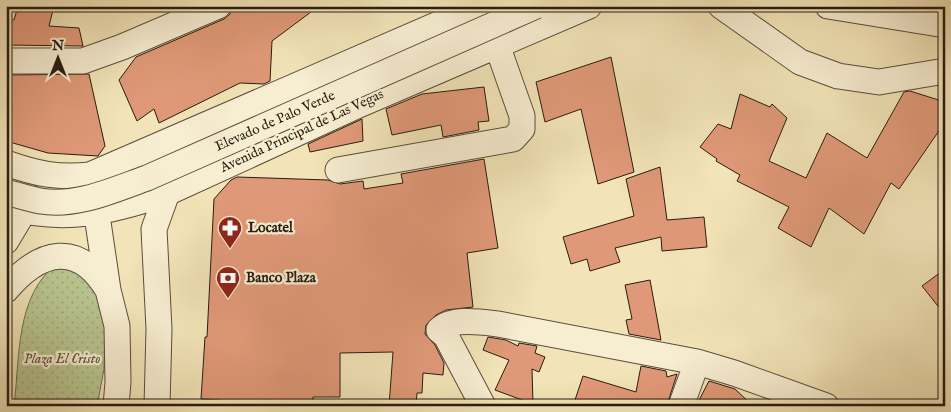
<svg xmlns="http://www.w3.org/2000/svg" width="951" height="412" viewBox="0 0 951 412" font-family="'IM FELL English',serif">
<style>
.park{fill:url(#park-dots);stroke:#707050}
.building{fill:#e09978;stroke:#281c11}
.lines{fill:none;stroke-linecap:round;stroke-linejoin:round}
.minor-casing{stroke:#5a4e3b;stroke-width:27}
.minor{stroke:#f7edd1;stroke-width:25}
.minor-bridge-casing{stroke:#5a4e3b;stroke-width:27;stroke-linecap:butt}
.minor-bridge{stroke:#f7edd1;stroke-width:25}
.labels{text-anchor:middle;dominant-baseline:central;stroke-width:4.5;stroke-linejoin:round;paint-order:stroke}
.street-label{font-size:14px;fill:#281c11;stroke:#f7edd1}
.poi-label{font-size:14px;font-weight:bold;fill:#281c11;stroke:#f7edd1;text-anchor:start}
.park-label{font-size:14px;font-style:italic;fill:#534f37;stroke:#f7edd1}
</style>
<defs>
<pattern id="park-dots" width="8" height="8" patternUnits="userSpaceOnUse" patternTransform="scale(1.25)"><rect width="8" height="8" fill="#b8c590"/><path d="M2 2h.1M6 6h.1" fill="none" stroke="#9ea97b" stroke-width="1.8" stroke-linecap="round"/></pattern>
</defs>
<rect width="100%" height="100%" fill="#f2e4b8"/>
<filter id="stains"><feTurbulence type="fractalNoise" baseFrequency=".004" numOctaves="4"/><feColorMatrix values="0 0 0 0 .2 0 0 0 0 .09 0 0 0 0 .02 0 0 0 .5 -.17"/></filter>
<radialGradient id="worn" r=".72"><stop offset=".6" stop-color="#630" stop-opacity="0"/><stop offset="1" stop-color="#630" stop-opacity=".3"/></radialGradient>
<path class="park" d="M57,264L91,274L105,324L104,369L97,406H14C20,359 15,295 57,264Z"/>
<path class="building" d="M18,6H54L49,26L79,28L83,46L6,45V18L14,20Z
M232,6H319L272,41L270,81L264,84L240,83L159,123L154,109L137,121L119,80L136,57L224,19L230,14Z
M611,57L634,172L598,184L581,109L545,122L536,82Z
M89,74L105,146L98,156L48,153L6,141V83L9,75Z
M484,87L489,121L478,122L479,130L443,137L441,125L392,135L386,109L422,94Z
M910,91L945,102V122L899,189L891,183L864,234L829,208L811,247L778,228L789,207L737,181L740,175L716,161L717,159L700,147L718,124L731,129L740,94L770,107L772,104L787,118L769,161L806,178L827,133L867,158L904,92Z
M362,119L363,141L310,152L308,144Z
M484,159L498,248L467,253L473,307L446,310L436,315L426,325L425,334L435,345L444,363L443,375L423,373L422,393H417L416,406H389L393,352L340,353V397H313V405H267V403L201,399L205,337H207L214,199L231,180L237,177L328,180L340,184L363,181L364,189L403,183L401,174Z
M660,167L667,220L704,217L707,247L662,251L661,237L615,248L620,262L590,271L587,259L571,264L563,237L634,216L626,179Z
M945,269V315L922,286Z
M650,280L661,340L629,334L626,320L632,319L625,285Z
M488,337L506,340L518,346L519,343L537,346L535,353L545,357L539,372L532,369L533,404L495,390L509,360L483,350Z
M641,366L666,371L667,377L677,374L667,405L573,406L583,376L636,392Z
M709,381L735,389L753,406H696Z"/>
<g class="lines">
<g class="minor-casing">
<path id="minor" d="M721,6L800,62L838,76L879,82L945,71
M828,6L945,25
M6,61H83L122,47L218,6
M6,163C37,174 57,178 90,175L480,6
M338,170L513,139L522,129V116L497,45
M94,195L108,290L117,326L118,382L116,406
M6,207C65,223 111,212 167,193L361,104L589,6
M6,241L24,211L29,197
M6,290C40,250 78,240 108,290
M157,406L159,329L154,229L167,193
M483,406L446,336L439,330C451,317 482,322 498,324L697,362L734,373L826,406
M681,406L697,362"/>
</g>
<use href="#minor" class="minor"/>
<g class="minor-bridge-casing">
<path id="minor-bridge" d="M6,192C17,195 29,199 40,201C77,207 113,190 147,178L536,6"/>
</g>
<use href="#minor-bridge" class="minor-bridge"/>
</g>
<defs>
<g id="pharmacy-pin" transform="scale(1.25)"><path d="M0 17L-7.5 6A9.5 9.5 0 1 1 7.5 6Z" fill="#8f2418" stroke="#f7edd1"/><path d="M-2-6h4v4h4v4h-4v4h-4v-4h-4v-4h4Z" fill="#fff"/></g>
<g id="bank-pin" transform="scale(1.25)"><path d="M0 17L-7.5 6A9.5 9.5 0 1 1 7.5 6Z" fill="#8f2418" stroke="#f7edd1"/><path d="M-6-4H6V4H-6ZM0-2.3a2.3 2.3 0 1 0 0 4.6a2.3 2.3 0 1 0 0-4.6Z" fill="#fff"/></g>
</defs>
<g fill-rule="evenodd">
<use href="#pharmacy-pin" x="230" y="228"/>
<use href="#bank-pin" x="228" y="278"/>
</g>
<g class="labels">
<g class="street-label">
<text transform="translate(275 121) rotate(-24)">Elevado de Palo Verde</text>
<text transform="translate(302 131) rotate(-25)">Avenida Principal de Las Vegas</text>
</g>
<g class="poi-label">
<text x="248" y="228">Locatel</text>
<text x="246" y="278">Banco Plaza</text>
</g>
<g class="park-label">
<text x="62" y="359">Plaza El Cristo</text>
</g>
</g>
<rect width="951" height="412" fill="none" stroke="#f2e4b8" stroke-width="25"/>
<rect x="8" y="8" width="936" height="397" fill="none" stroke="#281c11" stroke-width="2.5"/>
<rect x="12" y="12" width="926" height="387" fill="none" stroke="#281c11"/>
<g transform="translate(58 58)" stroke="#f7edd1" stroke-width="4" paint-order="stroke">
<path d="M0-4L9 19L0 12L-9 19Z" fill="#281c11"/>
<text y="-8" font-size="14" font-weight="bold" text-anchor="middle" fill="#281c11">N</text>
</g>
<rect width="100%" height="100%" filter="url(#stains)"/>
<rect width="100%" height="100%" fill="url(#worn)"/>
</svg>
